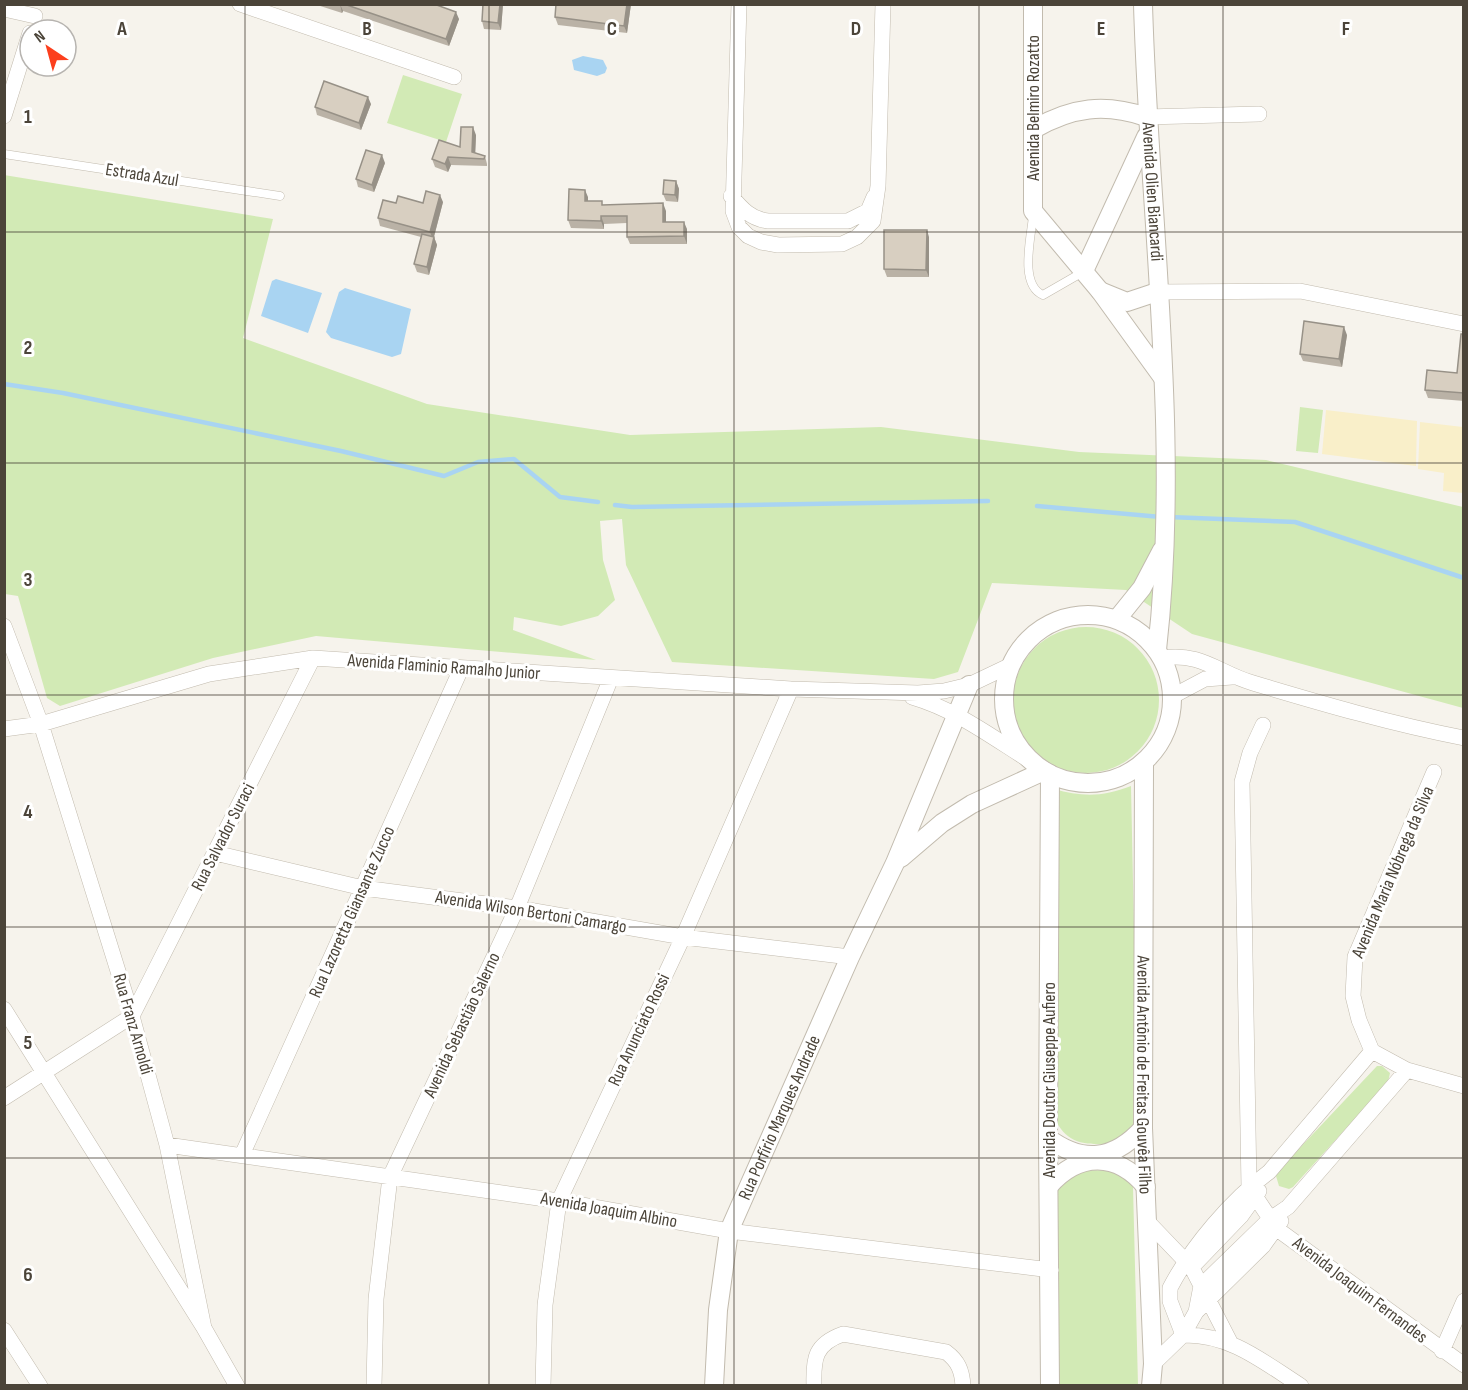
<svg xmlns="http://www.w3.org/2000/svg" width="1468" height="1390" viewBox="0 0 1468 1390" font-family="'Sofia Sans Condensed',sans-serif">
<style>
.green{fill:#d2eab5}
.sand{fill:#f9efc9}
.water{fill:#a9d4f2}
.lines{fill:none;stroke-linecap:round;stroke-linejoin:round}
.stream{stroke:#a9d4f2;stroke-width:4.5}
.service-casing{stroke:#c2bbae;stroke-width:9}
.minor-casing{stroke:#c2bbae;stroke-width:16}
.tertiary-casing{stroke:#c2bbae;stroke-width:20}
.service{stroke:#fff;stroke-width:8}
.minor{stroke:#fff;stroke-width:15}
.tertiary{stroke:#fff;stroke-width:18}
.wall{fill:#bab2a6}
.shaded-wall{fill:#979187}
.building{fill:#d8cfc1;stroke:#979187;stroke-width:1.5}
.grid{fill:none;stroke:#4b4439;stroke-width:1.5;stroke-opacity:0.55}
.labels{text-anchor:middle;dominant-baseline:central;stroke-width:6;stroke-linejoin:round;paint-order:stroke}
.street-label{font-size:18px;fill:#4b4439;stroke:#fff}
.grid-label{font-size:20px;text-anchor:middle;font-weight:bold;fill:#4b4439;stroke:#fff;stroke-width:6;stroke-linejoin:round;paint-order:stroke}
</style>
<rect width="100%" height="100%" fill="#f6f3ec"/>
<path class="green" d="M403,75L462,94L446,142L387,123Z
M4,175L273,219L243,338L427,404L630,435L881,427L1079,452L1266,460L1463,507V708L1192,634L1126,590L992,583L958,672L934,679L672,662L626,565L622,519L600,521L603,560L615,600L598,616L561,626L514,617L513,630L596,660L316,636L213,658L60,706L47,698L18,596L5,594Z
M1300,407L1323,410L1318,453L1296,451Z
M1013 700a73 73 0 1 1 146 0a73 73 0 1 1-146 0Z
M1131,786L1138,1121L1118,1144C1093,1144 1071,1148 1057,1123L1054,789C1082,797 1103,797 1131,786Z
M1377,1066H1382L1390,1073L1388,1082L1293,1187L1289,1189L1279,1186L1276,1176L1278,1171Z
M1075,1171C1097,1171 1121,1165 1133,1187L1138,1385H1058L1057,1184Z"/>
<path class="sand" d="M1326,410L1417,421L1416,466L1322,454Z
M1420,422L1463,427V493L1443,491L1444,473L1418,469Z"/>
<path class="water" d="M583,56L603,60L607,68L605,73L597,76L574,70L572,60Z
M276,279L322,293L308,333L261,316L272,281Z
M345,288L411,309L401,354L392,357L331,338L326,332L339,292Z"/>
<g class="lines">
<path class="stream" d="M4,384L63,393L341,451L444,476L478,462L514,459L560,497L598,502
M615,505L632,507L988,501
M1037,506L1161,517
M1169,517L1295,522L1464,578"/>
<g class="service-casing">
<path id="service" d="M4,154L280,196
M1033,216C1031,238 1019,285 1043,295L1083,272"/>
</g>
<g class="minor-casing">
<path id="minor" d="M240,4L454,77
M739,4L733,211L739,227L748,236L761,242L778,245L842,244L857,237L873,221L878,186L883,4
M4,9L35,16
M4,116L30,33
M1146,117L1259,114
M731,196C742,209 751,219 768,221H848L868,211L874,197
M1157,292L1300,291L1464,324
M4,626L41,724L132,1016L167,1145L204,1328
M1162,658C1202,652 1218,673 1253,683C1323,704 1392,724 1464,738
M1173,696L1205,679L1232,677
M912,697C957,710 993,738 1032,762
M1263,725L1250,753L1242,782L1249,1187L1277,1229L1464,1365
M4,729L41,724L209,674L313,658L791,689L918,693L944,691L969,685L1011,665
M1434,772L1355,957L1353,996L1359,1020L1372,1051L1407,1070L1464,1086
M215,853L363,888L517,908L683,937L850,957
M4,1009L204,1328L237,1386
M4,1098L132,1016L313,658
M167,1145L559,1201L729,1231L1051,1270
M242,1155L461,669
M1148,1222L1192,1268L1230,1342
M1192,1267L1241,1216L1259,1191
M1196,1312L1201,1286L1269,1220L1288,1207L1407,1070
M4,1330L40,1386
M1442,1351L1464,1301
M1153,1364L1183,1335L1196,1312L1263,1246L1281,1221
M374,1386L376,1299L390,1177L517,908L611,678
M543,1386L545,1305L559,1201L683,937L791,689
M814,1386C813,1358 815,1344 843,1334L946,1352C958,1361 962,1370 963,1386
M1301,1386C1262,1361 1230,1334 1183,1335L1170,1301V1288C1192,1246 1231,1200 1269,1172L1372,1051"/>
</g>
<g class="tertiary-casing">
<g id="tertiary">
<path d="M1033,4V211L1100,291L1163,378"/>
<path id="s1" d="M1143,4C1149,218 1181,437 1157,650"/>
<path d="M1034,129C1072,107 1105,103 1146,117"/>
<path d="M1084,271L1146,137"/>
<path d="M1100,291L1127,302L1157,292"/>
<circle cx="1088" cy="699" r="84"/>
<path d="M1117,619L1142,588L1162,550"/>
<path id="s2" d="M1144,763L1143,1128L1153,1364L1151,1386"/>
<path d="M1050,774L1048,1138L1050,1386"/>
<path d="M901,858L942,823L972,804L1044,771"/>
<path d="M1048,1138C1083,1164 1114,1160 1143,1128"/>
<path d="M1049,1186C1079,1152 1117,1152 1146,1187"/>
<path id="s3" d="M714,1386L718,1310L729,1231L850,957L895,863L969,685"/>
</g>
</g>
<use href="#service" class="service"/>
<use href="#minor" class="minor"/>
<use href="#tertiary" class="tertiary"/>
</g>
<path class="wall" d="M314,4H434L459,19L449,46L343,11L342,13Z
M483,4H503L501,30L484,29L482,21Z
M556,4H631L627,33L558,25L555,17Z
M371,104L361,130L317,115L315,107Z
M476,135L475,153L485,156L487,164V166L451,165L448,172L435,167L432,159L460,147Z
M385,163L374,192L358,187L356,179Z
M676,181L679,189L678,202L666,201L663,194Z
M588,197V201L603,205L666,211V222L687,229V244H630L627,237V223L604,224V229L571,228L568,220Z
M443,202L434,237L437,245L429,275L417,272L414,264L421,237L380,226L378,218L396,203Z
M929,237V277H887L884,269Z
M1464,334V401L1428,398L1425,390L1457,373Z
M1347,335L1342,367L1303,361L1300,354Z"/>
<path class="shaded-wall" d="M340,4L343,11L342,13Z
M500,4H503L501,30L498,23Z
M627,4H631L627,33L624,26Z
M456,12L459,19L449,46L446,39Z
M368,97L371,104L361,130L359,123Z
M473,127L476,135L475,159L472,152Z
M382,155L385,163L374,192L372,185Z
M448,157L451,165L448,172L445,164Z
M676,181L679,189L678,202L675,195Z
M585,190L588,197V208L585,201Z
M440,195L443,202L433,240L430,232Z
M663,203L666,211V229L663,222Z
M601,216L604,224V229L601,221Z
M684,222L687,229V244L684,236Z
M927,230L929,237V277L926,270Z
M434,237L437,245L429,275L427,267Z
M1344,327L1347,335L1342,367L1339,359Z"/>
<path class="building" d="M344,4H434L456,12L446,39Z
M483,4H500L498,23L482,21Z
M556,4H627L624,26L555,17Z
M324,81L368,97L359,123L315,107Z
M461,127H473L472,152L485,156L484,159L448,157L445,164L432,159L439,140L460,147Z
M366,150L382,155L372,185L356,179Z
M664,180L676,181L675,195L663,194Z
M569,189L585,190V201H602V205L663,203V222H684V236L627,237V216H601V221L568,220Z
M426,191L440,195L430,232L378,218L383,200L396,203L398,196L423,203Z
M884,230H927L926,270L884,269Z
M422,234L434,237L427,267L414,264Z
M1304,321L1344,327L1339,359L1300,354Z
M1461,334H1464V393L1425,390L1427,370L1457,373Z"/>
<path class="grid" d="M245,4V1386M489,4V1386M734,4V1386M979,4V1386M1223,4V1386M4,232H1464M4,463H1464M4,695H1464M4,927H1464M4,1158H1464"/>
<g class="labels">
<g class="street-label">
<text transform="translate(1033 108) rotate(-90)">Avenida Belmiro Rozatto</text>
<text transform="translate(142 175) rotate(9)">Estrada Azul</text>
<text stroke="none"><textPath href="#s1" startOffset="188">Avenida Olien Biancardi</textPath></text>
<text transform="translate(444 667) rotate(4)">Avenida Flaminio Ramalho Junior</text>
<text transform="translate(223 837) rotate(-63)">Rua Salvador Suraci</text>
<text transform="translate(1393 872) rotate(-67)">Avenida Maria Nóbrega da Silva</text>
<text transform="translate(352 912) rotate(-66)">Rua Lazoretta Giansante Zucco</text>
<text transform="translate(531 912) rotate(9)">Avenida Wilson Bertoni Camargo</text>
<text transform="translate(133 1024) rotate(74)">Rua Franz Arnoldi</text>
<text transform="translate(462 1025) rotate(-65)">Avenida Sebastião Salerno</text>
<text transform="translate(639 1030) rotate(-65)">Rua Anunciato Rossi</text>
<text stroke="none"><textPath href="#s2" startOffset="312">Avenida Antônio de Freitas Gouvêa Filho</textPath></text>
<text transform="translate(1049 1080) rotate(-90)">Avenida Doutor Giuseppe Aufiero</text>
<text stroke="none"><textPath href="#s3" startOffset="280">Rua Porfírio Marques Andrade</textPath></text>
<text transform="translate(609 1210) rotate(10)">Avenida Joaquim Albino</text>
<text transform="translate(1360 1290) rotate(37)">Avenida Joaquim Fernandes</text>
</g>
</g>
<g class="grid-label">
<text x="122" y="35">A</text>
<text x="367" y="35">B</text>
<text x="612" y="35">C</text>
<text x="856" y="35">D</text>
<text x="1101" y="35">E</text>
<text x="1346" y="35">F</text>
<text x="28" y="123">1</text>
<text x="28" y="354">2</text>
<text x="28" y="586">3</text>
<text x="28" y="818">4</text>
<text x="28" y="1049">5</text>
<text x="28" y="1281">6</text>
</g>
<rect width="1468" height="1390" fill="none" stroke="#4b4439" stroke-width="12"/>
<g transform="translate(48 48) rotate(324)"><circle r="28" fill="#ffffff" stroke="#b7b4b0" stroke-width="1.5"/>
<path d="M0-4.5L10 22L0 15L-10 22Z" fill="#fc3f1d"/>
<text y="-9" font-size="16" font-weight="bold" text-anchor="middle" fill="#4b4439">N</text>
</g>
</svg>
